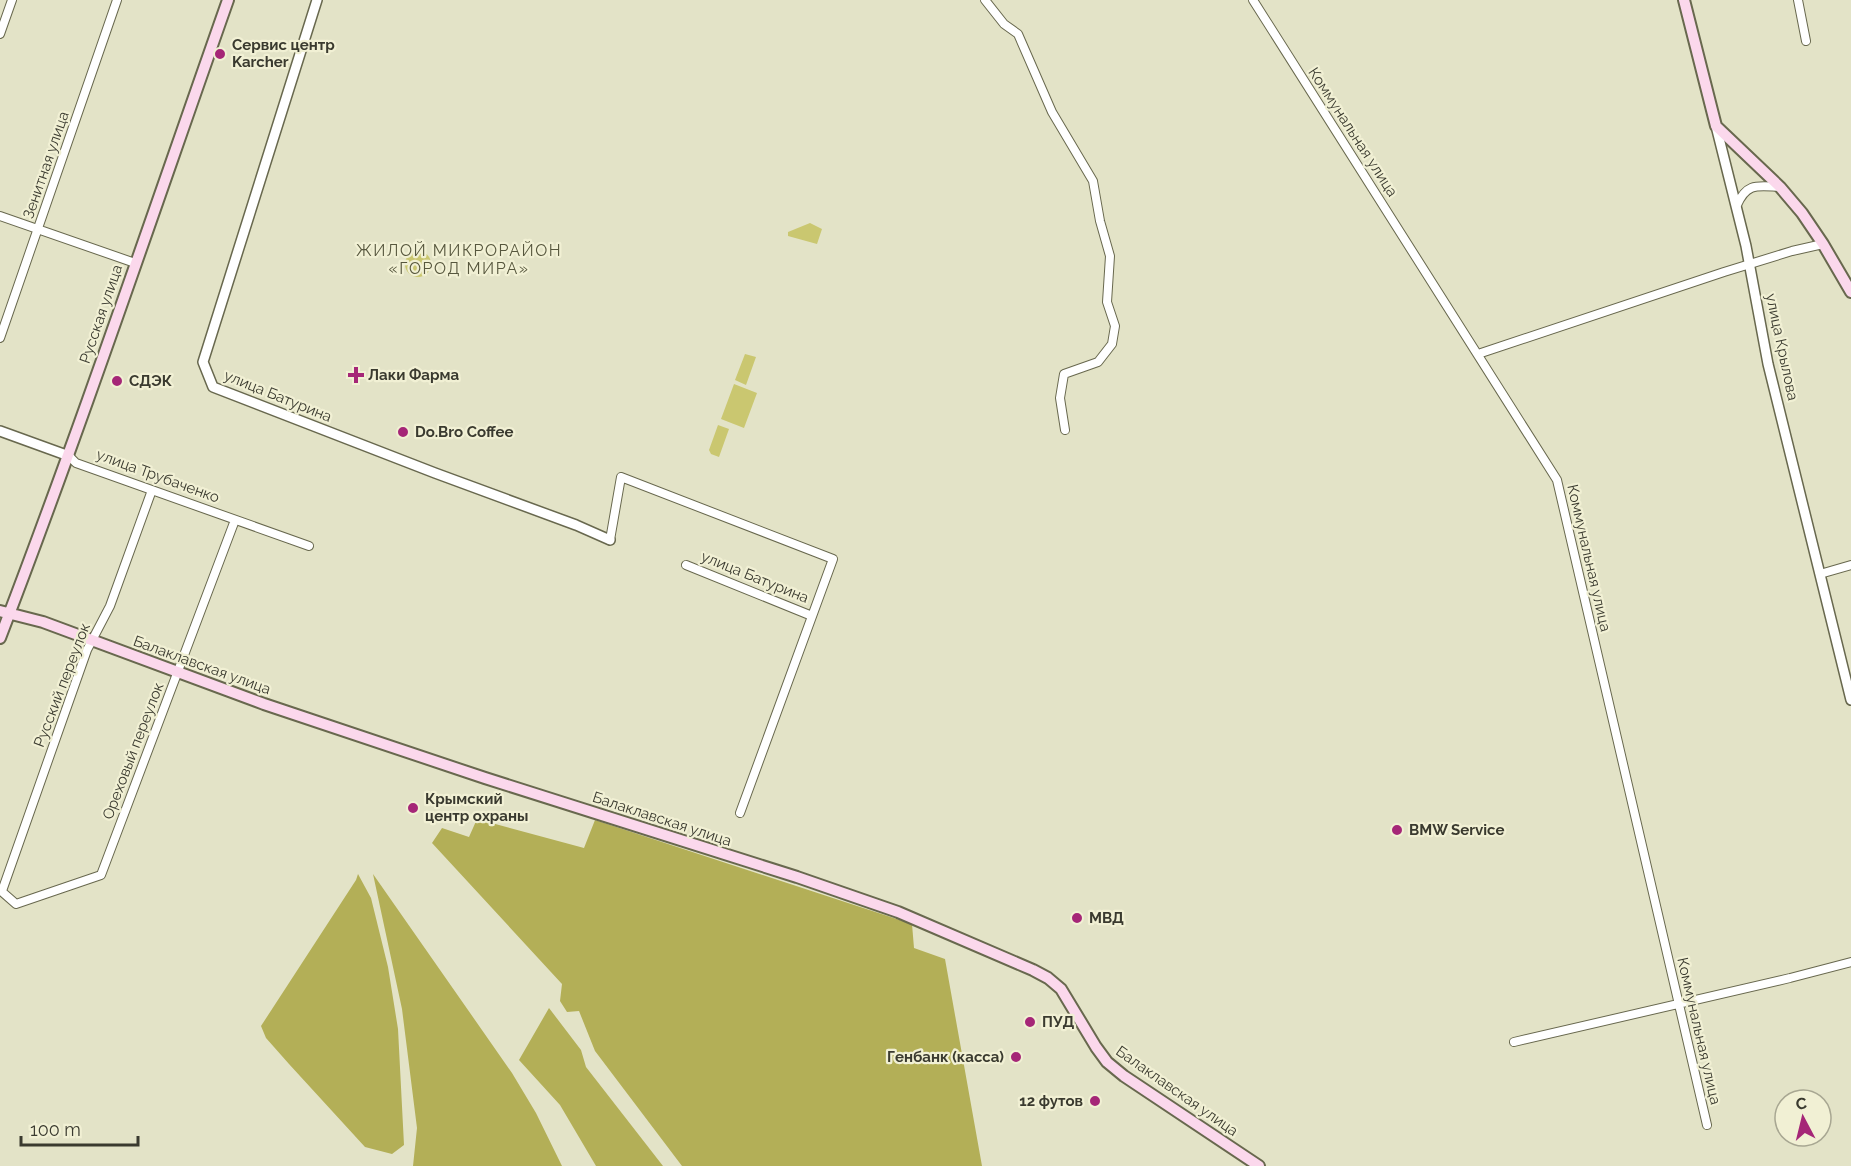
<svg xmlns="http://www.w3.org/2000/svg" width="1851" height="1166" viewBox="0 0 1851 1166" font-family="Raleway,sans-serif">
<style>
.green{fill:#cac770}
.forest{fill:#b3af57}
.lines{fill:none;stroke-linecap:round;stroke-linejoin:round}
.minor-casing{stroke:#68684e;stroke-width:10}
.tertiary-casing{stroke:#68684e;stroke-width:12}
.secondary-casing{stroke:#68684e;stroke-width:14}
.minor{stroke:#fff;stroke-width:8}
.tertiary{stroke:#fff;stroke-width:9}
.secondary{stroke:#fbd8ec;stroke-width:10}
.poi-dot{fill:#a52677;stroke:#f1f0d4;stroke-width:2}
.labels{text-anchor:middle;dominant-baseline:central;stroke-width:4.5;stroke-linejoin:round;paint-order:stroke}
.poi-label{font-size:15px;font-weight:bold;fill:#3a3a2f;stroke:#f1f0d4;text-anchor:start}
.street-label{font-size:15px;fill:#3a3a2f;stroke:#f1f0d4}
.neighbourhood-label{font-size:16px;letter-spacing:1.5px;fill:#57573e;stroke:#f1f0d4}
</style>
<rect width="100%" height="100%" fill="#e3e3c7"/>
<path class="green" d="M810,223L822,229L817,244L788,236V232Z
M405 264a13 13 0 1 1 26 0a13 13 0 1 1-26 0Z
M745,354L756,357L746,385L735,380Z
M734,384L757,393L744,428L721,419Z
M718,425L729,429L719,457L711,454L709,450Z"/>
<path class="forest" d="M477,819L584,848L595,820L912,924L914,948L945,959L982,1166H682L595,1051L579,1011L567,1012L560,1001L562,984L432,843L442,828L469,837Z
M358,874L371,898L388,967L398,1029L404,1145L392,1154L365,1147L289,1064L266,1038L261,1026L356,880Z
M373,874L512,1073L536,1113L562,1166H413L417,1128L402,1009Z
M549,1008L581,1050L586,1067L663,1166H596L560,1105L519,1060Z"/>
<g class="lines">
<g class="minor-casing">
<path id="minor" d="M985,0L1004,24L1018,34L1052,112L1093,181L1100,221L1110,256L1107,302L1115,326L1112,344L1098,362L1064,374L1060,398L1065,430
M1253,0L1557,480L1707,1125
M1798,0L1806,41
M0,34L12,0
M1737,205C1747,182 1758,186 1780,187
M0,216L135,263
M0,338L117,0
M1478,354L1724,272L1792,251L1823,244
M69,456L76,463L309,546
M610,540L621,477L833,559L740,813
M686,565L812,616
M1820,574L1851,565
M0,890L16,904L101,875L235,520
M2,891L87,650L110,606L152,490
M1514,1042L1790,978L1851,962"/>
</g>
<g class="tertiary-casing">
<path id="tertiary" d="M317,0L203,362L213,387L435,473L576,525L610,540
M1716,126L1746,246L1768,364L1851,700
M0,431L69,456"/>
</g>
<g class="secondary-casing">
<path id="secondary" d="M1684,0L1716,126L1780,187L1802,213L1823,244L1851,292
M0,611L43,622L264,704L485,778L797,877L898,912L1033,970L1048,978L1061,989L1096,1047L1107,1062L1124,1076L1259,1166
M0,638C81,427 153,213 228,0"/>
</g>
<use href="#minor" class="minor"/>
<use href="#tertiary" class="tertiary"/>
<use href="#secondary" class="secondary"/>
</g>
<g class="poi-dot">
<circle cx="220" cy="54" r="6"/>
<path d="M353 366h6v6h6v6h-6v6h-6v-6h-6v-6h6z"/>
<circle cx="117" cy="381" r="6"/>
<circle cx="403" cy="432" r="6"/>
<circle cx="413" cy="808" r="6"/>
<circle cx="1397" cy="830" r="6"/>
<circle cx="1077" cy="918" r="6"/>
<circle cx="1030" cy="1022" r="6"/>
<circle cx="1016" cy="1057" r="6"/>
<circle cx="1095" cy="1101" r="6"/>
</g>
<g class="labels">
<g class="poi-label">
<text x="232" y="45">Сервис центр<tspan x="232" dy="17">Karcher</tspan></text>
<text x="368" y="375">Лаки Фарма</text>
<text x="129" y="381">СДЭК</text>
<text x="415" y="432">Do.Bro Coffee</text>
<text x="425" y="799">Крымский<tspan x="425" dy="17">центр охраны</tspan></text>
<text x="1409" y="830">BMW Service</text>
<text x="1089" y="918">МВД</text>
<text x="1042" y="1022">ПУД</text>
<text x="1004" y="1057" text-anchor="end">Генбанк (касса)</text>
<text x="1083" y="1101" text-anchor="end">12 футов</text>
</g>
<g class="street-label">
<text transform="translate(1353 132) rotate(57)">Коммунальная улица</text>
<text transform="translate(46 165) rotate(-71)">Зенитная улица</text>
<text transform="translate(101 314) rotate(-71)">Русская улица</text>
<text transform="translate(1782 347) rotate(78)">улица Крылова</text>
<text transform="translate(278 396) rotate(22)">улица Батурина</text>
<text transform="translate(158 476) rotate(20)">улица Трубаченко</text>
<text transform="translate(1589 558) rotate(77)">Коммунальная улица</text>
<text transform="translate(755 577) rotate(22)">улица Батурина</text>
<text transform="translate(202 665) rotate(20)">Балаклавская улица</text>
<text transform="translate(62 685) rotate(-69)">Русский переулок</text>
<text transform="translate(133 751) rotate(-69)">Ореховый переулок</text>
<text transform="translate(662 819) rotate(18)">Балаклавская улица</text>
<text transform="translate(1699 1031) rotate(77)">Коммунальная улица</text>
<text transform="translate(1177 1091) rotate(35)">Балаклавская улица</text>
</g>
<g class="neighbourhood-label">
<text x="459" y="250">ЖИЛОЙ МИКРОРАЙОН<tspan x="459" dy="18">«ГОРОД МИРА»</tspan></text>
</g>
</g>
<g transform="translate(1803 1118) rotate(353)"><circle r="28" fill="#f1f0d4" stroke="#a8a792" stroke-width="1.5"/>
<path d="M0-4.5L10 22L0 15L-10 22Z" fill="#a52677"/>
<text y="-9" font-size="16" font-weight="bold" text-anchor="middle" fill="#3a3a2f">С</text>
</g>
<path d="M21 1136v9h117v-9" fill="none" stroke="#3a3a2f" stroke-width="3"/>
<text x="30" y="1136" font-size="18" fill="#3a3a2f" stroke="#f1f0d4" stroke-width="4.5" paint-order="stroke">100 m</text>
</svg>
